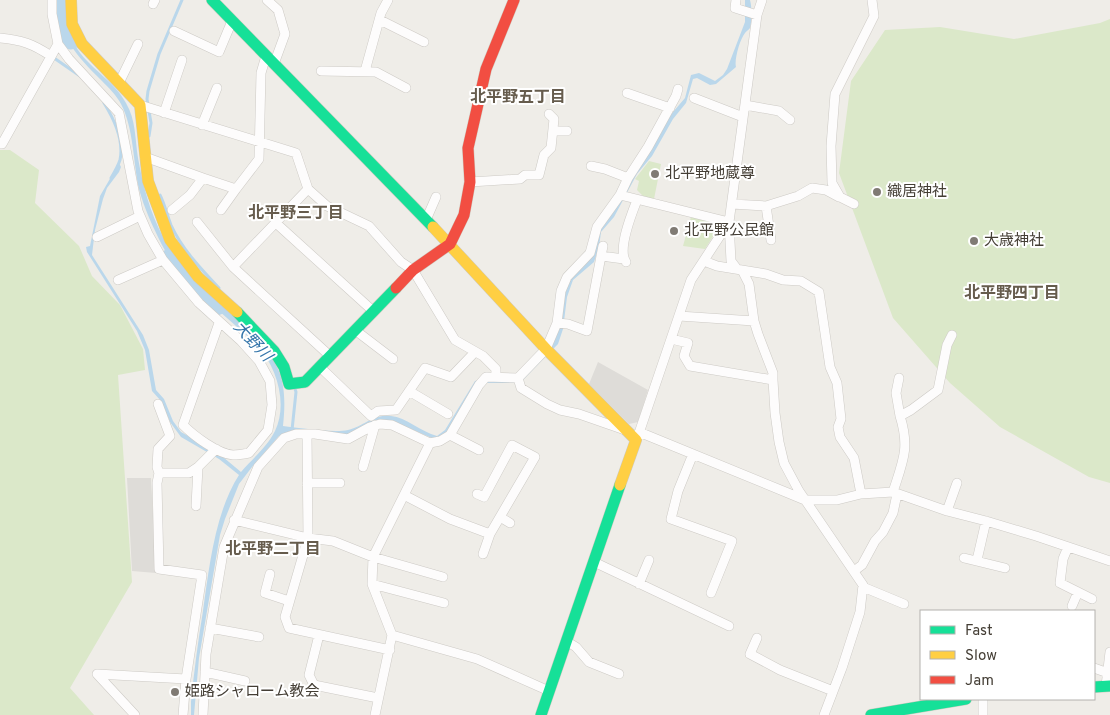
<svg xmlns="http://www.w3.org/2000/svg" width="1110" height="715" viewBox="0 0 1110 715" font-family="Overpass,'Noto Sans JP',sans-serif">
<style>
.green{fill:#dbe8c9}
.parking{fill:#dedcd8}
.water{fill:#bad7eb}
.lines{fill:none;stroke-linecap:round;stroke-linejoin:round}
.stream{stroke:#bad7eb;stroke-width:3}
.river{stroke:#bad7eb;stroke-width:19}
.street-casing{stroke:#cdcac5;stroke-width:10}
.fast-casing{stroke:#cecabf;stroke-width:12}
.slow-casing{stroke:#cecabf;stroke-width:12}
.jam-casing{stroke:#cecabf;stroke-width:12}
.street{stroke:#fdfcfc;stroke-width:9}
.fast{stroke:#16e098;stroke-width:11}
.slow{stroke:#ffcf43;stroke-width:11}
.jam{stroke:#f24e42;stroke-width:11}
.poi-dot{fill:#807b74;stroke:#fff;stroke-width:2}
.labels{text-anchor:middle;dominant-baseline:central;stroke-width:4;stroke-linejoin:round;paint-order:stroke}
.poi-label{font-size:15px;fill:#443e35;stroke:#fff;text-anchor:start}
.neighbourhood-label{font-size:16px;font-weight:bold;fill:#665c4d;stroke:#fff}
.water-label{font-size:16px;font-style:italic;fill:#3475aa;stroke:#fff}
</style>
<rect width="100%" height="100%" fill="#efede8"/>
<path class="green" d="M1110,19V483L1089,477L1000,427L950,383L893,318L839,173L851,81L885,30L940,27L1014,39L1100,23Z
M0,150H10L39,170L35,203L79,246L92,276L120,305L143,349L145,370L118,375L132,582L70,688L94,715H0Z
M649,161L661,164L654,199L644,197L637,190L639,181L635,179Z
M691,217L713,221L719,227L705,249L683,246Z"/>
<path class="parking" d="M598,362L648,390L638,422L629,424L589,384Z
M127,478H151L156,573L132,571Z"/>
<path class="water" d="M59,0H64C65,18 67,35 78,50C92,70 115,82 126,103C136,120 135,139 138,158C143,186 150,212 163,237C175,258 189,277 207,293C230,314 265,339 277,367C286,385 285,407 283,426C300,428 333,433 348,430C365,426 372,414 391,416C406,417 421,432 437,436L445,430L475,381L479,380H515L543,356L564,289L639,163L652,149L667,119L685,98L691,75L699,73L715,81L723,75L727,69L745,22V0H750C752,7 752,20 750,28C749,30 746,31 745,33C740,39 734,60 736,67L716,84L710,85L697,78L693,79L686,103L673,119L652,156L637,174L614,217L601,232L599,247L594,262L573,280L567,297L563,329L558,344L522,381L514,383H486L450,431L434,439L397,423L347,435L289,432L279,436L252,467L239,484L225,519L220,535L199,658L194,715H191V702C194,672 198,641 203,611C209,568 215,512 239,475L219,459L181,437L170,422L161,401L152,391L145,350L137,331L87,252L86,247L90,246L100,196L119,163L121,167L119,172L107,188L103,199L95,230L92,255L143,335L149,350L156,390L164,399L173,421L181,432L217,452L241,472C253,458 267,447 275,431C288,404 277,368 258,346C252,339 243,333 236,326C209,302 179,278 162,245C153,227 144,208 139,189C133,162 134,129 121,104C117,96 108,87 102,81C75,54 61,40 59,0Z"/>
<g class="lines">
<path class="stream" d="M54,58L80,76
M104,103C114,119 124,141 120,160C118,166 114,173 111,178
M149,136L151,123L147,99L148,91L159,54L182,0
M160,195C165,205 167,215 171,225C182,249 201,269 219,288
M292,430L296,392L294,386"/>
<path class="river" d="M64,0L66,32L71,40
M171,257L188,282L217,306"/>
<g class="street-casing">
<path id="street" d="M52,0V14L58,44L69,59L119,113L138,211L148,234L163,260L199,303L241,341L259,361L270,381L272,405L268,430L249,453C244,454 239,455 233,455C218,454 194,436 183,425L219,323
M267,0L278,10L285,34L274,64
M736,0L735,8L757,15
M153,4L155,0
M380,20L424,42
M174,31L219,52L232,21
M0,38C22,40 33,44 51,56
M321,71L376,72L406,88
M365,71L381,13L388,0
M119,83L138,44
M627,93L670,108
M694,98L743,117
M140,105L296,153L308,189L327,206L369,226L401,262L413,270L455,340L483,356L496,369V377
M745,105L779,111L790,120
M164,113L182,60
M202,125L217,88
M553,131H567
M0,144H2L58,44
M145,157L203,178
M591,166L605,169L628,178
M470,182L520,179L525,175H539L544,155L551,148L554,119L549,114
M308,189L233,267L330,356
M620,195L729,222L731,261L737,269
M732,204L766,206L798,196L812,188L826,190L839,197
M854,204L840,197L832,183L831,146L835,94L874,16L872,0
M766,206L771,240
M172,210L190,195L203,178L236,189L259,159L261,73L266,56
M221,210L236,189
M426,220L436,197
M197,222L233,267
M277,224L373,311
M97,237L140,216
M601,256L603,246
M704,261L717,266L766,274L783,280L801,281L819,292L830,367L837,383L841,419L838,427L840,437L854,458L861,494
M626,262C617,249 632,213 637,200
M742,270L749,284L754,321L758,334L773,373V380
M118,280L163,260
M679,316L754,321
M557,323L568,324L587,331L601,256L624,259
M355,330L393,359
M671,339L688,343L684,356L690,366L773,380L775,413L779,442L784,463L799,491L863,585L860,612L842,668L824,715
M320,367L371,416L378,411L396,410L425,368L451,377L475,352
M518,378L521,388L547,404L560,410L579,414L625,430
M899,378L896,393L900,416
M409,391L448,414
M158,404L170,436L158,449L157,467L159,473L157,483L159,569L202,575L186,679L183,715
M639,432L805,500H837L861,494L893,492L947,511L986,521L1036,536L1110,561
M307,434L308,538L333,541L373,557L443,577
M450,435L479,450
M638,436L691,280L729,222L757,15L762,0
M693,454L678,491L671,519L732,541L711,593
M363,467L375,425
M159,473H189L198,467L216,449
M307,483H340
M893,492C903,461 910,448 900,416L911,410L938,390L947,345L952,335
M477,494L484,497L512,445L535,457L490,534L483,554
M404,495L450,519L490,534
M196,506L198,467
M947,511L957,483
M500,517L510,523
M234,520L308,538L285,617L289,628L390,650
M1068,547L1063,559L1060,583L1092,599
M964,558L1005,568
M977,560L986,521
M594,562L729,626
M854,571L862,565L875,541L883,532L893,513L897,494
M270,574L265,593L289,601
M372,584L444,603
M639,584L649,560
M863,587L904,604
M1072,606L1078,592
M210,628L259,637
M319,635L309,675L314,685L378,698
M392,635L477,659L549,691
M757,638L750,654L780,670L833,691
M566,641L576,647L589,662L619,674
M1094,668L1108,673
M205,672L245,681
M1106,686L1110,652
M983,699V715
M135,715L97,674L186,679
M203,715L206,654L224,547L258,467L284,438L296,434H315L348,439L370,427L380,424L392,425L430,443L440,441L450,435L479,385L486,377L518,378L546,349L557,323L561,291L567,277L590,253L597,227L620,195L628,178L648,147L676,96L678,89
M375,715L392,635L372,584L373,557L430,443"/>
</g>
<g class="fast-casing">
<path id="fast" d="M212,0L433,227
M237,312L274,351L284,367L289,384L305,382L396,288
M1094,687L1110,686
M541,715L620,485
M871,715L966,699"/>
</g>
<g class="slow-casing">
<path id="slow" d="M71,0L72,24L82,44L140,105L148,181L170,240L198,277L237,312
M433,227L546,349L636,440L620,485"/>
</g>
<g class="jam-casing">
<path id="jam" d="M396,288L413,270L450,244L464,215L470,182L468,148L486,69L514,0"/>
</g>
<use href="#street" class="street"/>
<use href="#fast" class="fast"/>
<use href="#slow" class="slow"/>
<use href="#jam" class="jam"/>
</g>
<g class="poi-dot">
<circle cx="655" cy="174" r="5"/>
<circle cx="877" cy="192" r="5"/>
<circle cx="674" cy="231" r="5"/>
<circle cx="974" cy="241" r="5"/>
<circle cx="175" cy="692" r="5"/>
</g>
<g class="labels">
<g class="poi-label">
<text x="665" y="174">北平野地蔵尊</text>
<text x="887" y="192">織居神社</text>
<text x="684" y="231">北平野公民館</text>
<text x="984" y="241">大歳神社</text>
<text x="185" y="692">姫路シャローム教会</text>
</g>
<g class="neighbourhood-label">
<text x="518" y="98">北平野五丁目</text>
<text x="296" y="214">北平野三丁目</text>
<text x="1012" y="294">北平野四丁目</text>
<text x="273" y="550">北平野二丁目</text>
</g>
<g class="water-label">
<text transform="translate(252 342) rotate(47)">大野川</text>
</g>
</g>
<rect x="920" y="610" width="175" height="90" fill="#ffffff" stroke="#b4b2ae"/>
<rect x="930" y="626" width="25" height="8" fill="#16e098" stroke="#b4b2ae"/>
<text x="965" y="635" font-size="15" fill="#443e35">Fast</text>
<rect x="930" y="651" width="25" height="8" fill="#ffcf43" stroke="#b4b2ae"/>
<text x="965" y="660" font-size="15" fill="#443e35">Slow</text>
<rect x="930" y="676" width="25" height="8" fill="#f24e42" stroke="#b4b2ae"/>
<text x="965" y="685" font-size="15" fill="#443e35">Jam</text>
</svg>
